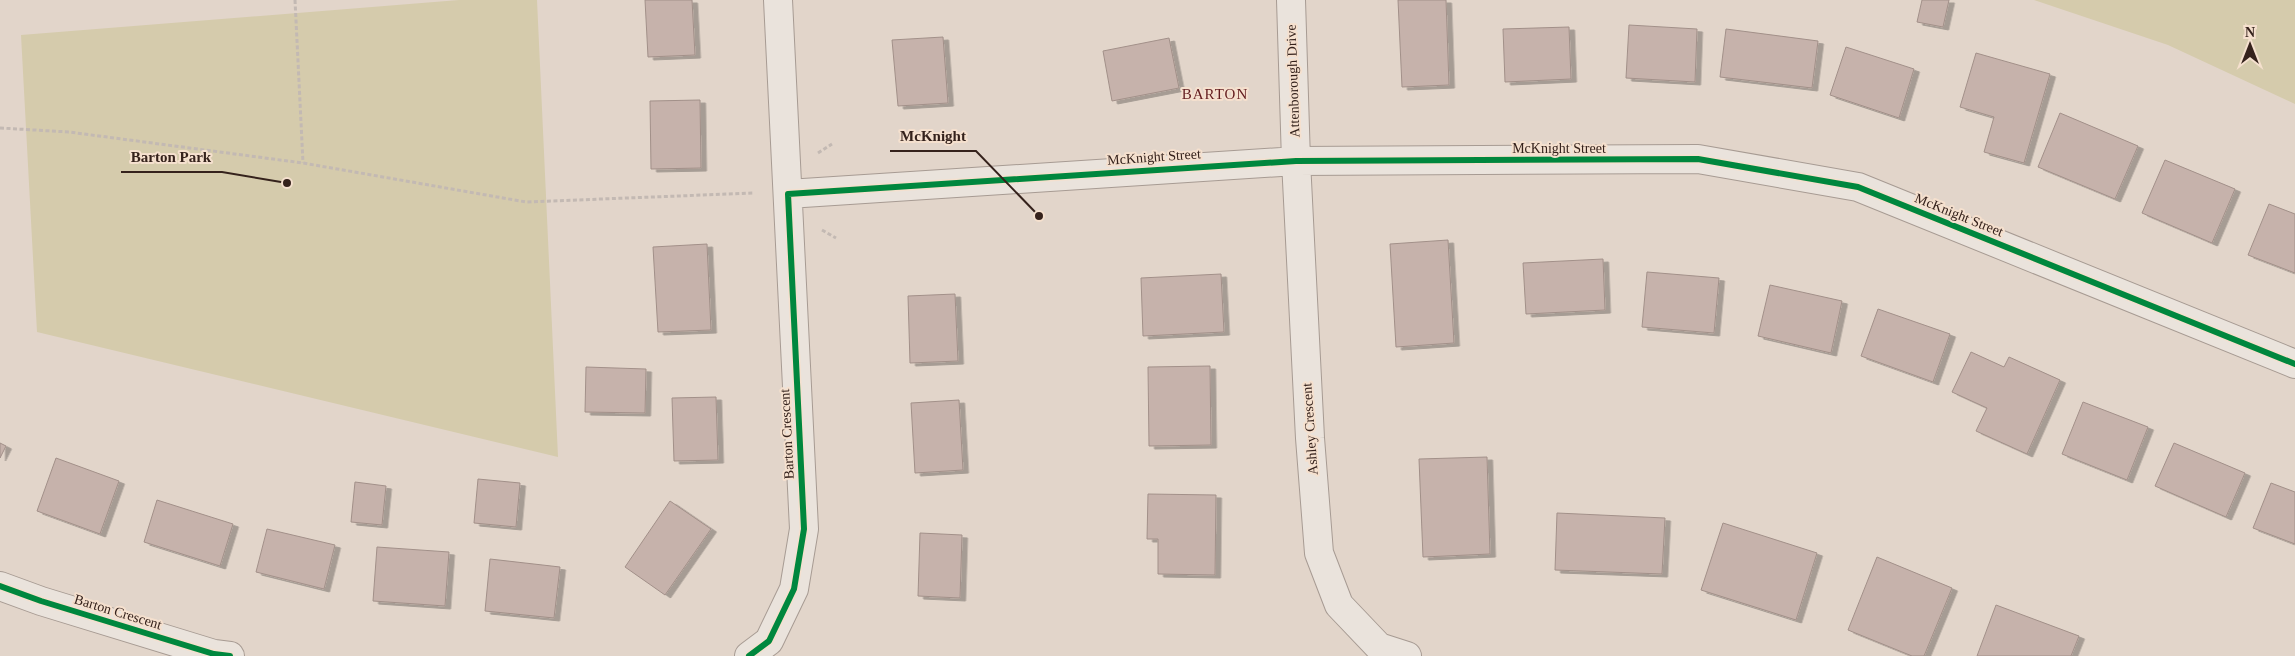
<svg xmlns="http://www.w3.org/2000/svg" width="2295" height="656" viewBox="0 0 2295 656" font-family="Georgia,serif">
<style>
.green{fill:#d5cbac}
.building{fill:#c6b2ab;stroke:#a29089;filter:url(#shadow)}
.lines{fill:none;stroke-linecap:round;stroke-linejoin:round}
.street-casing{stroke:#a79b93;stroke-width:30}
.path{stroke:#c3b9b3;stroke-width:3;stroke-dasharray:4 2.5;stroke-linecap:butt}
.street{stroke:#eae3dc;stroke-width:28}
.cycleway-casing{stroke:#f5e0ce;stroke-width:9}
.cycleway{stroke:#00873e;stroke-width:6}
.labels{text-anchor:middle;dominant-baseline:central;stroke-width:4;stroke-linejoin:round;paint-order:stroke}
.street-label{font-size:14px;fill:#35221c;stroke:#f5e0ce}
.neighbourhood-label{font-size:15px;letter-spacing:1px;fill:#621c1f;stroke:#f5e0ce}
.leader{fill:none;stroke:#35221c;stroke-width:2}
.callout-dot{fill:#35221c;stroke:#f5e0ce;stroke-width:2}
.callout-label{font-size:15px;text-anchor:middle;font-weight:bold;fill:#35221c;stroke:#f5e0ce;stroke-width:4;stroke-linejoin:round;paint-order:stroke}
</style>
<defs>
<filter id="shadow"><feDropShadow dx="5.5" dy="3" stdDeviation="0" flood-color="#0004"/></filter>
</defs>
<rect width="100%" height="100%" fill="#e2d5ca"/>
<path class="green" d="M459,0H537L558,457L37,332L21,35Z
M2034,0H2295V104L2168,45Z"/>
<path class="building" d="M645,0H692L695,55L648,57Z
M1398,0H1446L1449,85L1402,87Z
M1922,0H1949L1943,27L1917,22Z
M1629,25L1697,29L1695,82L1626,78Z
M1569,27L1571,79L1505,82L1503,29Z
M1726,29L1818,41L1812,88L1720,77Z
M943,37L948,103L898,106L892,40Z
M1169,38L1179,88L1112,101L1103,51Z
M1846,47L1914,69L1899,118L1830,95Z
M1976,53L2050,74L2024,163L1984,152L1994,117L1960,107Z
M700,100L701,168L651,169L650,101Z
M2060,113L2138,146L2115,199L2038,167Z
M2165,160L2235,189L2212,243L2142,213Z
M2269,204L2295,214V273L2248,255Z
M1448,240L1454,343L1396,347L1390,244Z
M707,244L711,330L658,332L653,247Z
M1603,259L1605,310L1526,314L1523,263Z
M1647,272L1719,278L1714,333L1642,327Z
M1221,274L1224,332L1143,336L1141,278Z
M1770,285L1842,301L1831,353L1758,336Z
M955,294L958,361L910,363L908,296Z
M1878,309L1950,334L1933,382L1861,356Z
M1971,352L2004,367L2009,357L2060,380L2027,454L1976,431L1987,408L1952,392Z
M1210,366L1211,445L1149,446L1148,367Z
M586,367L646,369L645,413L585,412Z
M716,397L718,460L674,461L672,398Z
M959,400L963,470L915,473L911,403Z
M2083,402L2148,427L2127,480L2062,454Z
M0,443L6,446L0,458Z
M2174,443L2245,473L2226,517L2155,486Z
M1487,457L1490,554L1423,557L1419,459Z
M56,458L119,481L100,534L37,511Z
M478,479L520,483L516,527L474,523Z
M355,482L386,486L382,525L351,522Z
M2271,483L2295,492V544L2253,528Z
M1148,494L1216,495L1215,575L1158,574V539H1147Z
M157,500L233,524L220,566L144,542Z
M670,501L711,529L665,595L625,567Z
M1557,513L1665,518L1662,574L1555,570Z
M1723,523L1817,553L1796,620L1701,590Z
M267,529L335,545L324,589L256,572Z
M920,533L962,535L960,598L918,596Z
M377,547L449,552L445,606L373,601Z
M1877,557L1952,588L1924,656H1912L1848,630Z
M490,559L560,567L554,618L485,611Z
M1996,605L2079,636L2071,656H1977Z"/>
<g class="lines">
<g class="street-casing">
<path id="street" d="M1291,0L1296,161L1310,438L1319,553L1339,605L1379,647L1407,656
M788,194L1296,161L1698,159L1858,187L2295,364
M0,586L41,601L214,654L230,656
M749,656L769,641L794,589L804,529L778,0"/>
</g>
<path class="path" d="M295,0L303,163
M0,128L69,132L303,163L526,202L754,193
M818,153L832,144
M822,230L836,238"/>
<use href="#street" class="street"/>
<g class="cycleway-casing">
<path id="cycleway" d="M0,586L41,601L214,654L230,656
M749,656L769,641L794,589L804,529L788,194L1296,161L1698,159L1858,187L2295,364"/>
</g>
<use href="#cycleway" class="cycleway"/>
</g>
<g class="labels">
<g class="street-label">
<text transform="translate(1293 81) rotate(-92)">Attenborough Drive</text>
<text x="1559" y="148">McKnight Street</text>
<text transform="translate(1154 157) rotate(-4)">McKnight Street</text>
<text transform="translate(1959 215) rotate(22)">McKnight Street</text>
<text transform="translate(1310 429) rotate(-94)">Ashley Crescent</text>
<text transform="translate(787 434) rotate(-93)">Barton Crescent</text>
<text transform="translate(118 612) rotate(17)">Barton Crescent</text>
</g>
<g class="neighbourhood-label">
<text x="1215" y="94">BARTON</text>
</g>
</g>
<path class="leader" d="M1039 216L976 151H890M287 183L222 172H121"/>
<g class="callout-dot">
<circle cx="1039" cy="216" r="5"/>
<circle cx="287" cy="183" r="5"/>
</g>
<g class="callout-label">
<text x="933" y="141">McKnight</text>
<text x="171" y="162">Barton Park</text>
</g>
<g transform="translate(2250 45)" stroke="#f5e0ce" stroke-width="4" paint-order="stroke">
<path d="M0-4L9 19L0 12L-9 19Z" fill="#35221c"/>
<text y="-8" font-size="14" font-weight="bold" text-anchor="middle" fill="#35221c">N</text>
</g>
</svg>
